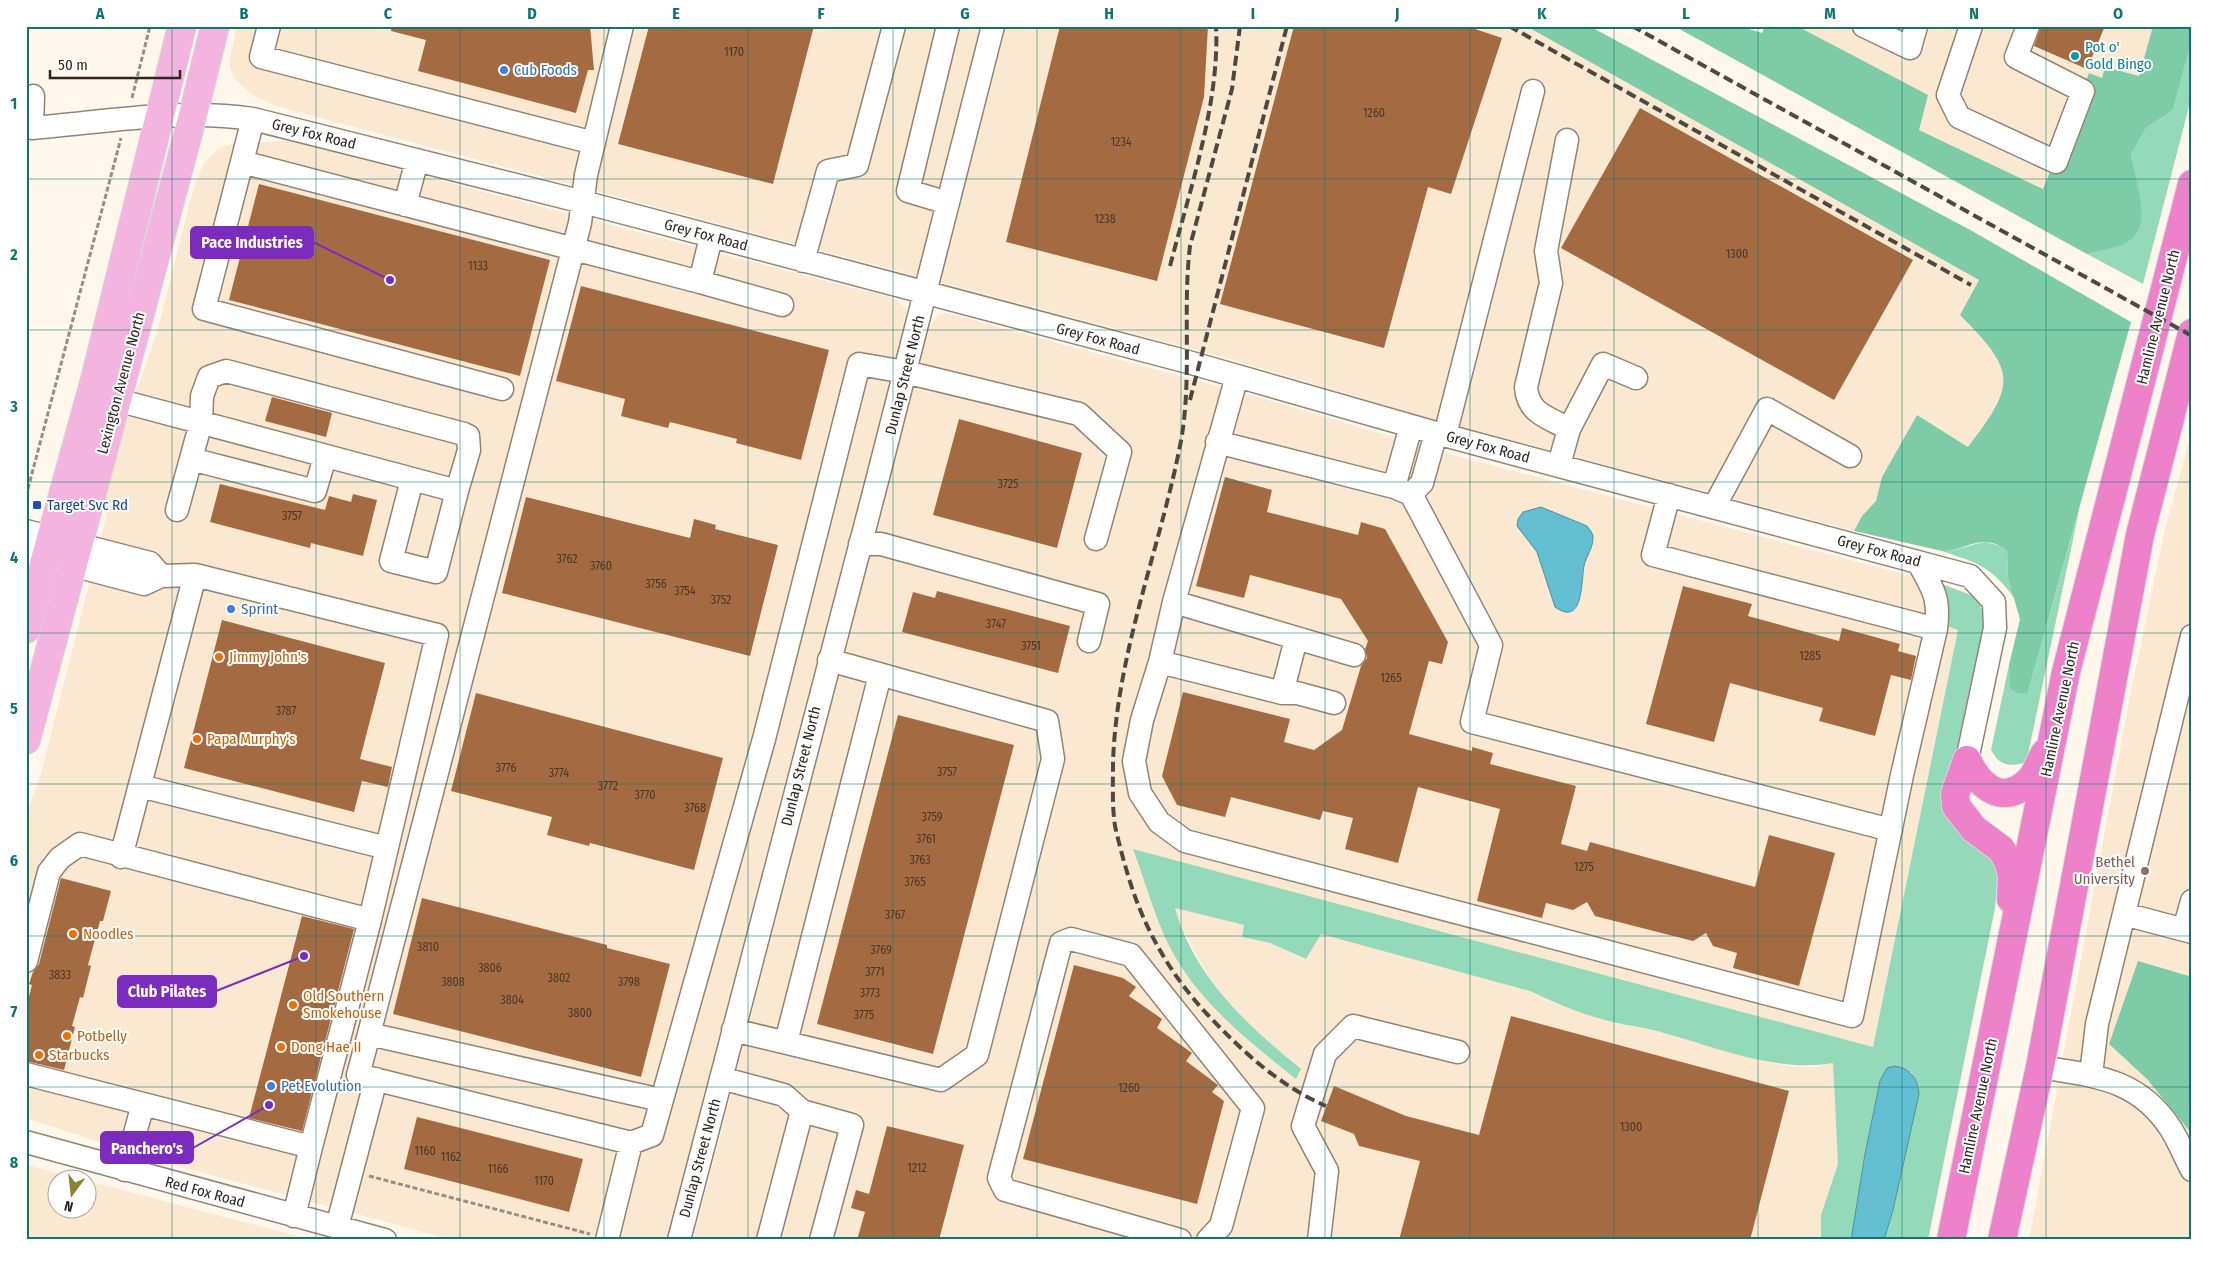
<svg xmlns="http://www.w3.org/2000/svg" width="2218" height="1266" viewBox="0 0 2218 1266" font-family="'Fira Sans Condensed',sans-serif">
<style>
.built{fill:#fbe8d1}
.green{fill:#94d9b9}
.forest{fill:#7ecba8}
.water{fill:#63bed2;stroke:#52909c}
.building{fill:#a46b43}
.lines{fill:none;stroke-linecap:round;stroke-linejoin:round}
.minor-casing{stroke:#918475;stroke-width:25}
.major-casing{stroke:#d9d8d7;stroke-width:30}
.highway-casing{stroke:#d9d8d7;stroke-width:30}
.path{stroke:#968f86;stroke-width:3;stroke-dasharray:5 2.5;stroke-linecap:butt}
.minor{stroke:#fff;stroke-width:22}
.major{stroke:#f4b4e0;stroke-width:28}
.highway{stroke:#ed82cb;stroke-width:28}
.rail{stroke:#4e4841;stroke-width:4;stroke-dasharray:10 5;stroke-linecap:butt}
.grid{fill:none;stroke:#0f766e;stroke-width:1;stroke-opacity:0.55}
.culture-dot{fill:#0f9aa8;stroke:#fff;stroke-width:2}
.shop-dot{fill:#3f7fe0;stroke:#fff;stroke-width:2}
.transit-dot{fill:#1a4fb4;stroke:#fff;stroke-width:2}
.food-dot{fill:#e8710a;stroke:#fff;stroke-width:2}
.education-dot{fill:#8d6e63;stroke:#fff;stroke-width:2}
.labels{text-anchor:middle;dominant-baseline:central;stroke-width:4;stroke-linejoin:round;paint-order:stroke}
.number-label{font-size:12px;fill:#493728}
.culture-label{font-size:15px;fill:#0d838f;stroke:#fff;text-anchor:start}
.shop-label{font-size:15px;fill:#366cbe;stroke:#fff;text-anchor:start}
.street-label{font-size:15px;fill:#2b261f;stroke:#fff}
.transit-label{font-size:15px;fill:#164399;stroke:#fff;text-anchor:start}
.food-label{font-size:15px;fill:#c56008;stroke:#fff;text-anchor:start}
.education-label{font-size:15px;fill:#785e54;stroke:#fff;text-anchor:end}
.leader{fill:none;stroke:#7b2cbf;stroke-width:2}
.callout-dot{fill:#7b2cbf;stroke:#fff;stroke-width:2}
.callout{fill:#7b2cbf;stroke:#7b2cbf;stroke-width:2}
.callout-label{font-size:16px;text-anchor:middle;font-weight:bold;fill:#fff}
.neatline{fill:none;stroke:#0f766e;stroke-width:2}
.grid-label{font-size:16px;text-anchor:middle;font-weight:bold;fill:#0f766e}
</style>
<rect width="100%" height="100%" fill="#fff6ec"/>
<path class="built" d="M237,26H1526L1979,280L1960,315L1987,341L1997,356L2004,374L2003,392L1999,403L1968,447L1917,415L1882,477L1876,501L1862,516L1854,531L1418,415L1230,359L279,107L252,95L234,78L229,63Z
M1797,26H2153L2140,76L2105,67L2102,78L2089,73L2043,189L1919,130Z
M289,141L895,299L906,309L907,318L752,908L668,1240H453L155,1160L26,1118V815L41,774L108,510L106,500L120,440L157,332L192,194L203,164L218,149L234,143Z
M946,313L1265,399L1453,455L1941,584L1947,626L1958,630L1873,1047L1134,850L1225,1018L1257,1049L1296,1078L1301,1069L1256,1032L1226,1000L1208,976L1180,925L1175,908L1244,925L1242,937L1270,943L1305,959L1321,933L1530,991L1554,1003L1605,1020L1658,1031L1768,1062L1789,1066L1814,1067L1833,1063L1838,1164L1821,1215V1240H693L929,327L937,316Z
M2192,430V1240H2029L2130,696L2165,530Z
M26,1165L78,1178H58V1208H88V1181L297,1236L296,1240H26Z"/>
<path class="green" d="M2192,40V95L2143,284L2087,254L2130,240L2139,228L2131,155L2146,128L2173,110Z
M2080,506L2027,759L2024,763C2008,767 1999,765 1991,750L2009,665L2011,688L2028,692Z
M1985,542L2001,546L2007,550L2008,578L2015,599C1992,567 1978,563 1942,551C1955,552 1971,544 1985,542Z
M1942,584L1976,597L1986,618L1946,797L1948,815L1956,828L1989,853L1995,863L1998,873L1995,908L1928,1240H1884L1893,1210L1919,1087L1911,1072L1880,1081L1865,1154L1851,1240H1821V1215L1838,1164L1833,1063C1775,1073 1716,1047 1661,1032C1643,1027 1623,1025 1605,1020C1579,1013 1554,1003 1530,991L1321,934L1306,959L1270,943L1242,937L1244,925L1175,908C1194,977 1248,1026 1301,1069L1296,1079C1253,1045 1206,1008 1177,960C1157,927 1147,886 1133,849L1873,1047L1958,630L1947,626Z"/>
<path class="forest" d="M1526,26H1589L1972,231L2131,322L2028,692C2021,695 2016,693 2010,688L2009,665L2020,619L2008,578L2007,550C1979,531 1966,552 1942,551L1854,531L1862,516L1876,501L1882,477L1917,415L1968,447C2016,384 2017,372 1960,315L1979,280Z
M1674,26H1739L1762,33L1765,26H1797L1928,95L1919,130L2043,189L2089,73L2102,78L2105,67L2139,76L2153,26H2192V40L2173,110L2146,128L2131,155C2134,178 2154,225 2129,241C2117,248 2101,250 2087,254Z
M2138,961L2192,977V1134L2147,1079L2109,1044Z"/>
<path class="water" d="M1541,507L1587,526C1590,530 1592,532 1593,536C1594,547 1586,556 1584,566C1581,580 1584,628 1555,607L1537,552L1517,526L1518,519L1523,512Z
M1894,1066C1910,1068 1918,1078 1919,1094L1893,1210L1884,1240H1851L1865,1154L1880,1081L1887,1068Z"/>
<path class="building" d="M392,26H590L594,70H588L576,113L418,71L426,40L391,31Z
M649,26H814L773,184L618,144Z
M1060,26H1208L1204,97L1157,281L1006,242Z
M1294,26H1466L1502,38L1451,194L1428,187L1384,348L1220,304Z
M2041,26H2105L2087,69L2034,46Z
M1640,108L1913,260L1834,400L1561,248Z
M259,184L550,260L520,376L229,300Z
M581,286L829,350L801,460L736,443L737,439L670,422L668,428L621,416L625,399L556,381Z
M272,397L332,413L326,437L265,421Z
M959,419L1082,453L1057,548L933,515Z
M1225,477L1272,490L1267,512L1358,535L1361,522L1385,529L1448,642L1442,664L1429,661L1409,734L1472,751V747L1493,753L1490,764L1576,786L1561,844L1587,851L1590,842L1755,887L1769,835L1835,853L1799,986L1733,968L1737,953L1713,946L1706,933L1693,941L1595,916L1587,902L1573,910L1546,903L1542,918L1477,901L1500,809L1418,787L1398,863L1345,849L1353,818L1323,811L1320,820L1231,797L1225,817L1177,805L1162,776L1183,692L1290,719L1284,742L1314,750L1342,730L1361,666L1367,658L1365,649L1368,641L1341,599L1250,575L1244,598L1196,586Z
M220,484L325,510L329,496L351,502L353,494L377,500L363,556L311,543L310,548L210,522Z
M526,497L690,538L694,519L716,525L715,529L778,545L750,656L502,593Z
M1683,586L1752,604L1748,616L1839,641L1842,628L1900,644L1898,651L1916,656L1911,680L1891,675L1875,736L1819,721L1823,708L1730,683L1714,742L1646,724Z
M937,591L1070,626L1058,673L902,632L913,592L935,598Z
M222,620L385,663L360,759L392,767L388,787L362,781L354,812L184,768Z
M476,693L723,758L694,870L590,843L589,846L547,835L552,817L451,791Z
M898,715L1014,745L933,1054L817,1024Z
M61,878L111,891L103,921H100L88,965L91,966L83,998L80,997L72,1026L75,1027L64,1070L26,1061V1008L32,985L29,984L33,972L39,964Z
M422,898L607,945V948L670,964L641,1077L393,1014Z
M302,916L354,929L302,1131L249,1118Z
M1074,965L1123,978L1136,987L1129,996L1162,1019L1157,1028L1192,1053L1186,1061L1218,1085L1212,1092L1224,1101L1197,1204L1023,1159Z
M1511,1016L1789,1091L1750,1240H1399L1420,1161L1359,1146L1354,1134L1321,1121L1334,1086L1406,1116L1479,1135Z
M417,1117L583,1159L569,1212L404,1169Z
M887,1126L964,1145L939,1240H857L865,1212L851,1208L856,1190L869,1194Z"/>
<g class="lines">
<g class="minor-casing">
<path id="minor" d="M269,26L261,57L594,143
M1864,26L1910,48L1916,26
M1971,26L1948,95L1959,117L2056,162L2083,91L2016,57L2028,26
M253,119L204,309L502,389
M26,127L32,128C106,122 179,108 253,119L583,202L1188,362L1436,433L1970,576L1994,602L1995,628L1967,760
M32,128L33,96
M242,162L700,282L711,237
M948,203L908,191L948,26
M405,205L417,160
M803,261L828,171L857,165L894,26
M700,282L782,305
M1237,376L1174,602L1160,662L1142,720L1134,761L1140,793L1159,822L1185,841L1852,1016L1902,775L1936,629L1653,555L1669,495
M117,400L457,491L436,572L391,561L412,480
M1569,429L1603,364L1636,378
M1445,435L1533,91
M1217,442L1394,487L1411,494L1491,645L1472,722L1891,830
M325,457L315,491L191,459L201,422L202,396L209,377L226,371L464,434L468,436L469,450L457,491
M1559,465L1569,429C1548,417 1528,414 1526,387L1551,283L1546,251L1567,140
M1394,487L1411,426
M1411,494L1422,483L1436,433
M1714,507L1767,409L1850,456
M177,510L191,459
M26,531L150,563L161,576
M860,544H881L1098,604L1089,641
M26,553L144,584L161,576L195,575L121,857
M1918,562C1933,589 1940,597 1936,629
M1174,602L1354,655
M1160,662L1282,693H1297L1334,703
M1282,693L1296,639
M140,786L387,848
M2124,914L2192,932
M2184,930L2192,901
M26,961L49,872L60,858L80,844L370,920L437,635L195,575
M733,1030L941,1080L977,1055L1053,759L1047,721L829,660
M369,1034L580,223L586,175L622,26
M786,1042L880,675
M2040,1067C2094,1076 2138,1078 2171,1129C2179,1142 2185,1157 2192,1170
M26,1074L311,1147L294,1216
M2091,1075L2097,1024L2192,636
M721,1078L784,1095L802,1111L852,1125L821,1240
M26,1142L385,1240
M631,1143L652,1135L764,739L859,364L905,372L1079,414L1120,452L1096,539
M311,1147L370,920
M125,1170L143,1104
M337,1227L376,1079
M607,1240L631,1143L358,1075L369,1034L661,1100
M679,1240L878,477L993,26
M768,1240L802,1111
M1180,1240L1005,1190L999,1178L1061,943L1071,939L1131,955L1253,1108L1221,1226L1208,1240
M1319,1240L1327,1171L1303,1126L1325,1054L1353,1026L1458,1052"/>
</g>
<g class="major-casing">
<path id="major" d="M26,629L95,379L182,26
M26,740L193,115L215,26"/>
</g>
<g class="highway-casing">
<path id="highway" d="M1967,760L1955,794L1956,806L1974,829L2001,849L2008,861L2012,875L2011,899
M1967,760C1979,786 2003,808 2030,780C2036,774 2040,761 2045,753
M1951,1240L2066,672L2192,184
M2002,1240L2040,1067L2140,535L2192,333"/>
</g>
<path class="path" d="M132,98L150,26
M26,496L121,138
M369,1176L590,1234"/>
<use href="#minor" class="minor"/>
<use href="#major" class="major"/>
<use href="#highway" class="highway"/>
<path class="rail" d="M1240,26L1232,89L1190,246C1182,312 1193,380 1180,446C1159,552 1116,655 1113,764C1113,784 1112,806 1115,826C1120,848 1126,870 1133,891C1149,937 1173,977 1206,1013C1242,1051 1278,1085 1326,1106
M1509,26L1971,285
M1632,26L2192,336
M1170,266C1189,192 1220,103 1216,26
M1190,400L1287,26"/>
</g>
<path class="grid" d="M172,26V1240M316,26V1240M460,26V1240M604,26V1240M748,26V1240M893,26V1240M1037,26V1240M1181,26V1240M1325,26V1240M1470,26V1240M1614,26V1240M1758,26V1240M1902,26V1240M2046,26V1240M26,179H2192M26,330H2192M26,482H2192M26,633H2192M26,784H2192M26,936H2192M26,1087H2192"/>
<circle class="culture-dot" cx="2075" cy="56" r="5"/>
<g class="shop-dot">
<circle cx="504" cy="70" r="5"/>
<circle cx="231" cy="609" r="5"/>
<circle cx="271" cy="1086" r="5"/>
</g>
<rect class="transit-dot" x="32" y="500" width="10" height="10" rx="2.5"/>
<g class="food-dot">
<circle cx="219" cy="657" r="5"/>
<circle cx="197" cy="739" r="5"/>
<circle cx="73" cy="934" r="5"/>
<circle cx="293" cy="1005" r="5"/>
<circle cx="67" cy="1036" r="5"/>
<circle cx="281" cy="1047" r="5"/>
<circle cx="39" cy="1055" r="5"/>
</g>
<circle class="education-dot" cx="2145" cy="871" r="5"/>
<g class="labels">
<g class="number-label">
<text x="734" y="52">1170</text>
<text x="1374" y="113">1260</text>
<text x="1121" y="142">1234</text>
<text x="1105" y="219">1238</text>
<text x="1737" y="254">1300</text>
<text x="478" y="266">1133</text>
<text x="1008" y="484">3725</text>
<text x="292" y="516">3757</text>
<text x="567" y="559">3762</text>
<text x="601" y="566">3760</text>
<text x="656" y="584">3756</text>
<text x="685" y="591">3754</text>
<text x="721" y="600">3752</text>
<text x="996" y="624">3747</text>
<text x="1031" y="646">3751</text>
<text x="1810" y="656">1285</text>
<text x="1391" y="678">1265</text>
<text x="286" y="711">3787</text>
<text x="506" y="768">3776</text>
<text x="947" y="772">3757</text>
<text x="559" y="773">3774</text>
<text x="608" y="786">3772</text>
<text x="645" y="795">3770</text>
<text x="695" y="808">3768</text>
<text x="932" y="817">3759</text>
<text x="926" y="839">3761</text>
<text x="920" y="860">3763</text>
<text x="1584" y="867">1275</text>
<text x="915" y="882">3765</text>
<text x="895" y="915">3767</text>
<text x="428" y="947">3810</text>
<text x="881" y="950">3769</text>
<text x="490" y="968">3806</text>
<text x="875" y="972">3771</text>
<text x="60" y="975">3833</text>
<text x="559" y="978">3802</text>
<text x="453" y="982">3808</text>
<text x="629" y="982">3798</text>
<text x="870" y="993">3773</text>
<text x="512" y="1000">3804</text>
<text x="580" y="1013">3800</text>
<text x="864" y="1015">3775</text>
<text x="1129" y="1088">1260</text>
<text x="1631" y="1127">1300</text>
<text x="425" y="1151">1160</text>
<text x="451" y="1157">1162</text>
<text x="917" y="1168">1212</text>
<text x="498" y="1169">1166</text>
<text x="544" y="1181">1170</text>
</g>
<g class="culture-label">
<text x="2085" y="47">Pot o'<tspan x="2085" dy="17">Gold Bingo</tspan></text>
</g>
<g class="shop-label">
<text x="514" y="70">Cub Foods</text>
<text x="241" y="609">Sprint</text>
<text x="281" y="1086">Pet Evolution</text>
</g>
<g class="street-label">
<text transform="translate(314 134) rotate(14)">Grey Fox Road</text>
<text transform="translate(706 235) rotate(15)">Grey Fox Road</text>
<text transform="translate(2158 317) rotate(-76)">Hamline Avenue North</text>
<text transform="translate(1098 339) rotate(15)">Grey Fox Road</text>
<text transform="translate(905 375) rotate(-76)">Dunlap Street North</text>
<text transform="translate(121 383) rotate(-75)">Lexington Avenue North</text>
<text transform="translate(1488 447) rotate(15)">Grey Fox Road</text>
<text transform="translate(1879 551) rotate(15)">Grey Fox Road</text>
<text transform="translate(2060 709) rotate(-78)">Hamline Avenue North</text>
<text transform="translate(801 766) rotate(-76)">Dunlap Street North</text>
<text transform="translate(1978 1106) rotate(-78)">Hamline Avenue North</text>
<text transform="translate(700 1158) rotate(-75)">Dunlap Street North</text>
<text transform="translate(205 1192) rotate(15)">Red Fox Road</text>
</g>
<g class="transit-label">
<text x="47" y="505">Target Svc Rd</text>
</g>
<g class="food-label">
<text x="229" y="657">Jimmy John's</text>
<text x="207" y="739">Papa Murphy's</text>
<text x="83" y="934">Noodles</text>
<text x="303" y="996">Old Southern<tspan x="303" dy="17">Smokehouse</tspan></text>
<text x="77" y="1036">Potbelly</text>
<text x="291" y="1047">Dong Hae II</text>
<text x="49" y="1055">Starbucks</text>
</g>
<g class="education-label">
<text x="2135" y="862">Bethel<tspan x="2135" dy="17">University</tspan></text>
</g>
</g>
<path class="leader" d="M390 280L313 242M304 956L216 991M269 1105L193 1148"/>
<g class="callout-dot">
<circle cx="390" cy="280" r="5"/>
<circle cx="304" cy="956" r="5"/>
<circle cx="269" cy="1105" r="5"/>
</g>
<g class="callout">
<rect x="191" y="227" width="122" height="31" rx="5"/>
<rect x="118" y="976" width="98" height="31" rx="5"/>
<rect x="101" y="1132" width="92" height="31" rx="5"/>
</g>
<g class="callout-label">
<text x="252" y="248">Pace Industries</text>
<text x="167" y="997">Club Pilates</text>
<text x="147" y="1154">Panchero's</text>
</g>
<rect width="2218" height="1266" fill="none" stroke="#ffffff" stroke-width="55"/>
<g transform="translate(72 1194) rotate(195)"><circle r="24" fill="#ffffff" stroke="#aaa8a5"/>
<path d="M0-4L9 19L0 12L-9 19Z" fill="#86832c"/>
<text y="-8" font-size="14" font-weight="bold" text-anchor="middle" fill="#2b261f">N</text>
</g>
<path d="M50 70v8h130v-8" fill="none" stroke="#2b261f" stroke-width="2.5"/>
<text x="58" y="70" font-size="15" fill="#2b261f" stroke="#ffffff" stroke-width="4" paint-order="stroke">50 m</text>
<rect x="28" y="28" width="2162" height="1210" class="neatline"/>
<g class="grid-label">
<text x="100" y="19">A</text>
<text x="244" y="19">B</text>
<text x="388" y="19">C</text>
<text x="532" y="19">D</text>
<text x="676" y="19">E</text>
<text x="821" y="19">F</text>
<text x="965" y="19">G</text>
<text x="1109" y="19">H</text>
<text x="1253" y="19">I</text>
<text x="1397" y="19">J</text>
<text x="1542" y="19">K</text>
<text x="1686" y="19">L</text>
<text x="1830" y="19">M</text>
<text x="1974" y="19">N</text>
<text x="2118" y="19">O</text>
<text x="14" y="109">1</text>
<text x="14" y="260">2</text>
<text x="14" y="412">3</text>
<text x="14" y="563">4</text>
<text x="14" y="714">5</text>
<text x="14" y="866">6</text>
<text x="14" y="1017">7</text>
<text x="14" y="1168">8</text>
</g>
</svg>
